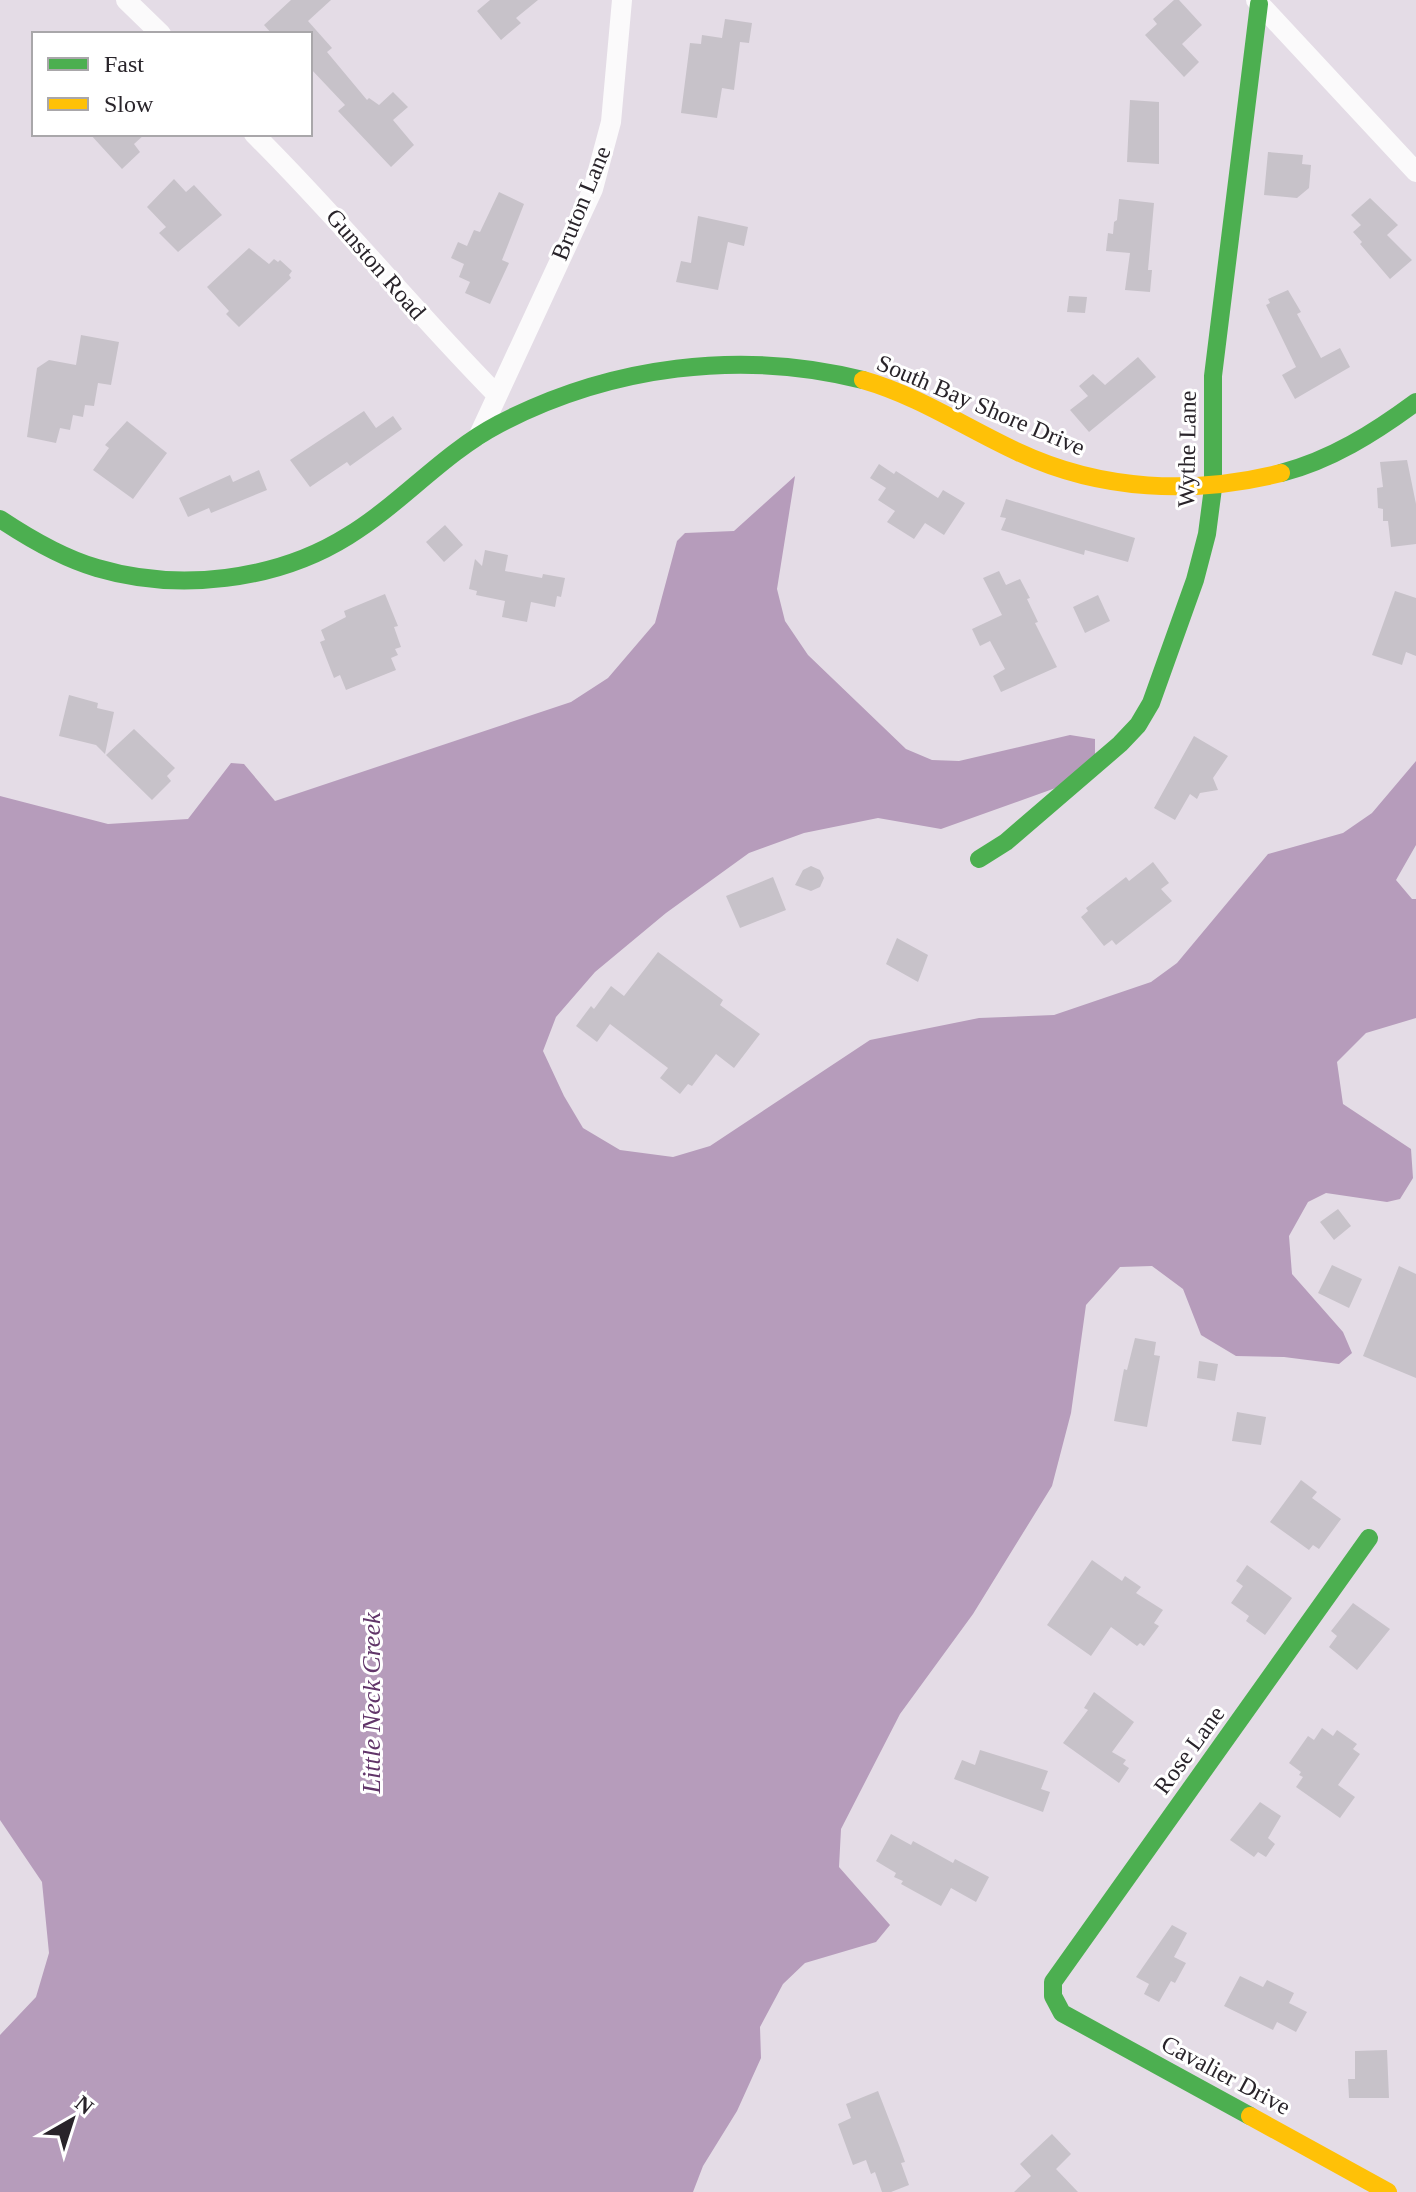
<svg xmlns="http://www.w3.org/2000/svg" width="1416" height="2192" viewBox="0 0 1416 2192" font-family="'Times New Roman',serif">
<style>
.water{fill:#b69cbb}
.building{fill:#c7c2c9}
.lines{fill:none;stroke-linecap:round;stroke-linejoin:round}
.street{stroke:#fbfafb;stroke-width:20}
.fast{stroke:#4caf50;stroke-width:18}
.slow{stroke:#ffc107;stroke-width:18}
.labels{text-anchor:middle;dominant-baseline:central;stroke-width:6;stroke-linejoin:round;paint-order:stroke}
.street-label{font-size:24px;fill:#29242a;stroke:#fff}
.water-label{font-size:26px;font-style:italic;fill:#613569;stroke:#fff}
</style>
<rect width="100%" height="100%" fill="#e4dce6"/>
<path class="water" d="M795,476L777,589L785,621L808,655L906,749L932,760L959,761L1070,735L1095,739V756L1064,785L941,829L878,818L804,833L749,853L666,913L595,972L556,1017L543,1051L564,1096L583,1128L620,1150L673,1157L710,1146L870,1040L979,1018L1054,1015L1151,982L1177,963L1268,854L1343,833L1372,813L1416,761V845L1396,880L1412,899H1416V1018L1366,1033L1337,1062L1343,1104L1411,1149L1413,1178L1400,1199L1387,1202L1326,1193L1308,1202L1289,1236L1292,1274L1343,1332L1352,1353L1339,1364L1284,1357L1236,1356L1201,1335L1183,1289L1152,1266L1120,1267L1086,1305L1071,1413L1052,1486L973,1614L900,1714L841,1829L839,1867L890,1925L876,1942L805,1963L783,1984L760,2027L761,2058L737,2111L703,2166L693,2192H0V2035L36,1997L49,1953L42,1882L0,1820V796L108,824L188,819L231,763L244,764L275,801L571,702L608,678L655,623L677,541L685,533L734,531Z"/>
<path class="building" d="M291,0H331L308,21L332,48L327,52L367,100L369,98L379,105L393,92L408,107L393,120L414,145L391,167L338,111L345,105L310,68V34H272L264,25Z
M490,0H538L516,18L521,23L501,40L477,11Z
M1174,0H1179L1202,25L1182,44L1199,62L1184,77L1145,35L1157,24L1153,19Z
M725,19L752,23L749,43L740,42L734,90L722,88L717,118L681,113L690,43L701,44L702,35L722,38Z
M1130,100L1159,102V164L1127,162Z
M90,134H145L134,144L140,152L122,169Z
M1268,152L1303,155L1302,164L1311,165L1309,188L1297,198L1264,195Z
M174,179L186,192L194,185L222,215L178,252L159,233L166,227L147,207Z
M499,192L524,204L502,260L509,263L490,304L465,293L470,282L459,277L464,264L451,258L458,242L467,246L474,230L480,232Z
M1370,198L1398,225L1387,235L1412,260L1390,279L1360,244L1362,242L1353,232L1361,225L1351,215Z
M1119,199L1154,203L1148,270H1152L1150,292L1125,290L1130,253L1106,251L1108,233L1113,234L1114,222L1117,220Z
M698,216L748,227L744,246L728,242L718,290L676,282L681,261L691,263Z
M249,248L269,264L274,259L278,262L280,260L292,271L289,275L291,278L239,327L226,314L229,311L207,287Z
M1288,290L1301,312L1297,314L1321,358L1340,348L1350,367L1295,399L1282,375L1296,367L1266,305L1270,303L1268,299Z
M1069,296L1087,297L1085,313L1067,312Z
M81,335L119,342L111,385L98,383L94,406L85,405L83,417L73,415L70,430L60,428L56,443L27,437L37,368L49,360L76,365Z
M1138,357L1156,377L1089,432L1070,410L1088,396L1079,386L1093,374L1105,385Z
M364,411L376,428L393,416L402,429L350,466L347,462L310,487L290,460Z
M127,421L167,453L133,499L93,470L109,448L105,445Z
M1407,460L1416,504V544L1391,547L1388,521H1383V509L1378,508L1377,488L1383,487L1380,462Z
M879,464L894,474L896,471L938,498L943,490L965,503L944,535L925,523L914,539L887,522L895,511L878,500L886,488L870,478Z
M259,470L267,490L211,513L209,508L188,517L179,498L230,475L233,482Z
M1006,499L1135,538L1128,562L1085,550L1084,555L1001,530L1006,518L1000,517Z
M445,525L463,545L444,562L426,542Z
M485,550L508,555L505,571L542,578L543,574L565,578L561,597L557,596L555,607L531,602L527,622L502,617L505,601L476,595L477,591L469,589L475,559L482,566Z
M999,571L1006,585L1020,579L1030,598L1027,599L1038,622L1035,623L1057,667L1001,692L993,676L1005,669L990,641L980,646L972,629L1002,615L983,578Z
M1395,591L1416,598V656L1406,652L1402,665L1372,655Z
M385,594L398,626L394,627L401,647L395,649L398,655L391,658L396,670L346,690L340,675L334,678L320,642L325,640L321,630L346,617L344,611Z
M1098,595L1110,621L1085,633L1073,607Z
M69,695L98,703L97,708L114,712L105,754L96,745L59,736Z
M134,729L175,768L167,776L171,781L152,800L106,755Z
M1194,736L1228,756L1213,778L1218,790L1200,793L1197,799L1190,794L1175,820L1154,808Z
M1153,862L1169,883L1161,889L1172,901L1116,945L1112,940L1104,946L1081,917L1088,911L1086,908L1126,877L1129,881Z
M811,866L820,870L824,878L820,887L811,891L795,885L803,870Z
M773,877L786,910L740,928L726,896Z
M897,938L928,955L918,982L886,964Z
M658,952L723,1000L720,1005L760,1034L734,1068L716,1054L692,1086L688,1084L680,1094L660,1078L668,1068L610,1024L597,1042L576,1026L591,1006L594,1009L611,986L624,996Z
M1338,1209L1351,1226L1334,1240L1320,1222Z
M1332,1265L1362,1279L1349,1308L1318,1293Z
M1399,1266L1416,1274V1378L1363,1356Z
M1135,1338L1156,1342L1154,1355L1160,1356L1147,1427L1114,1421L1124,1369L1127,1370Z
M1199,1361L1218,1364L1215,1381L1197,1378Z
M1237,1412L1266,1417L1261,1445L1232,1441Z
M1301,1480L1317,1492L1312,1498L1341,1519L1319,1549L1313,1545L1309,1550L1270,1522Z
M1092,1560L1122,1581L1125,1576L1141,1587L1136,1593L1163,1610L1154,1623L1159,1626L1144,1646L1140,1643L1137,1646L1111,1627L1091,1656L1047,1625Z
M1247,1565L1292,1598L1265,1635L1246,1621L1249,1616L1231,1603L1243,1586L1236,1581Z
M1353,1603L1390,1629L1357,1670L1329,1647L1337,1636L1331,1631Z
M1094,1692L1134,1722L1112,1752L1126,1760L1123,1764L1129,1768L1119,1783L1063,1743L1088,1710L1084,1708Z
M1322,1728L1333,1736L1337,1730L1357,1744L1353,1749L1360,1754L1338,1785L1355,1797L1340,1818L1296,1787L1303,1777L1299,1775L1301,1772L1289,1763L1308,1736L1314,1740Z
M980,1750L1048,1771L1041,1789L1050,1792L1043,1812L954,1779L962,1760L975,1765Z
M1260,1802L1281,1816L1268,1838L1275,1844L1266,1857L1258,1852L1254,1857L1230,1840Z
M891,1834L911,1845L913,1841L953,1863L955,1859L989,1877L976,1902L951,1888L941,1906L901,1884L903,1881L894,1877L896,1873L876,1861Z
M1172,1925L1187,1933L1174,1957L1186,1963L1175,1983L1171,1981L1159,2002L1144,1994L1149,1984L1136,1977Z
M1240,1976L1263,1987L1267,1980L1294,1993L1289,2003L1307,2012L1296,2032L1277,2022L1273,2030L1224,2006Z
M1387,2050L1389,2098H1349L1348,2079H1355V2051Z
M878,2091L900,2148L905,2162L901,2163L909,2185L891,2192H882L875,2172L871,2174L866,2160L853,2165L838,2124L851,2118L846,2104Z
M1052,2134L1071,2154L1056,2169L1078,2192H1014L1031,2176L1020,2164Z"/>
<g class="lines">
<path class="street" d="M126,0L161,34
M1256,0L1416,172
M254,134C339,218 413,310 497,395
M479,435L593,189L611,122L622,0"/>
<path class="fast" d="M1281,473C1331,460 1374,433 1416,402
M0,519C30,539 62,558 97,568C178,592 276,581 348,536C402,503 442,454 499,424C610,366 741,349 863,380
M979,859L1006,842L1120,744L1138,725L1151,703L1195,580L1207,534L1213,488V376L1259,4
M1250,2116L1062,2013L1053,1996V1982L1369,1538"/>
<path class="slow" d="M863,380C919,396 966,428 1018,452C1101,491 1193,495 1281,473
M1250,2116L1388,2192"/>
</g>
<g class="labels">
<g class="street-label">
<text transform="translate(581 203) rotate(-68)">Bruton Lane</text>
<text transform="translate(376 264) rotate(49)">Gunston Road</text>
<text transform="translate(981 405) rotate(23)">South Bay Shore Drive</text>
<text transform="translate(1187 449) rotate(-89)">Wythe Lane</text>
<text transform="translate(1189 1750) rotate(-54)">Rose Lane</text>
<text transform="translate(1226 2075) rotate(28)">Cavalier Drive</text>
</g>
<g class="water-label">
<text transform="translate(371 1703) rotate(-90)">Little Neck Creek</text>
</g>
</g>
<rect x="32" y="32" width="280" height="104" fill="#ffffff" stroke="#a9a7aa" stroke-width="2"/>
<rect x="48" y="58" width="40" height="12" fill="#4caf50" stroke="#a9a7aa" stroke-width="2"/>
<text x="104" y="72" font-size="24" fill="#29242a">Fast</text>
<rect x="48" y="98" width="40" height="12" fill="#ffc107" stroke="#a9a7aa" stroke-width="2"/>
<text x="104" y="112" font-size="24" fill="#29242a">Slow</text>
<g transform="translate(72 2120) rotate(39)" stroke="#ffffff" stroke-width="6" paint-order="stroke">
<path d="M0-6L14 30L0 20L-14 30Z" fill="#29242a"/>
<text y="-12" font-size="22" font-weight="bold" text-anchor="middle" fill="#29242a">N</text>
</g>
</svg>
